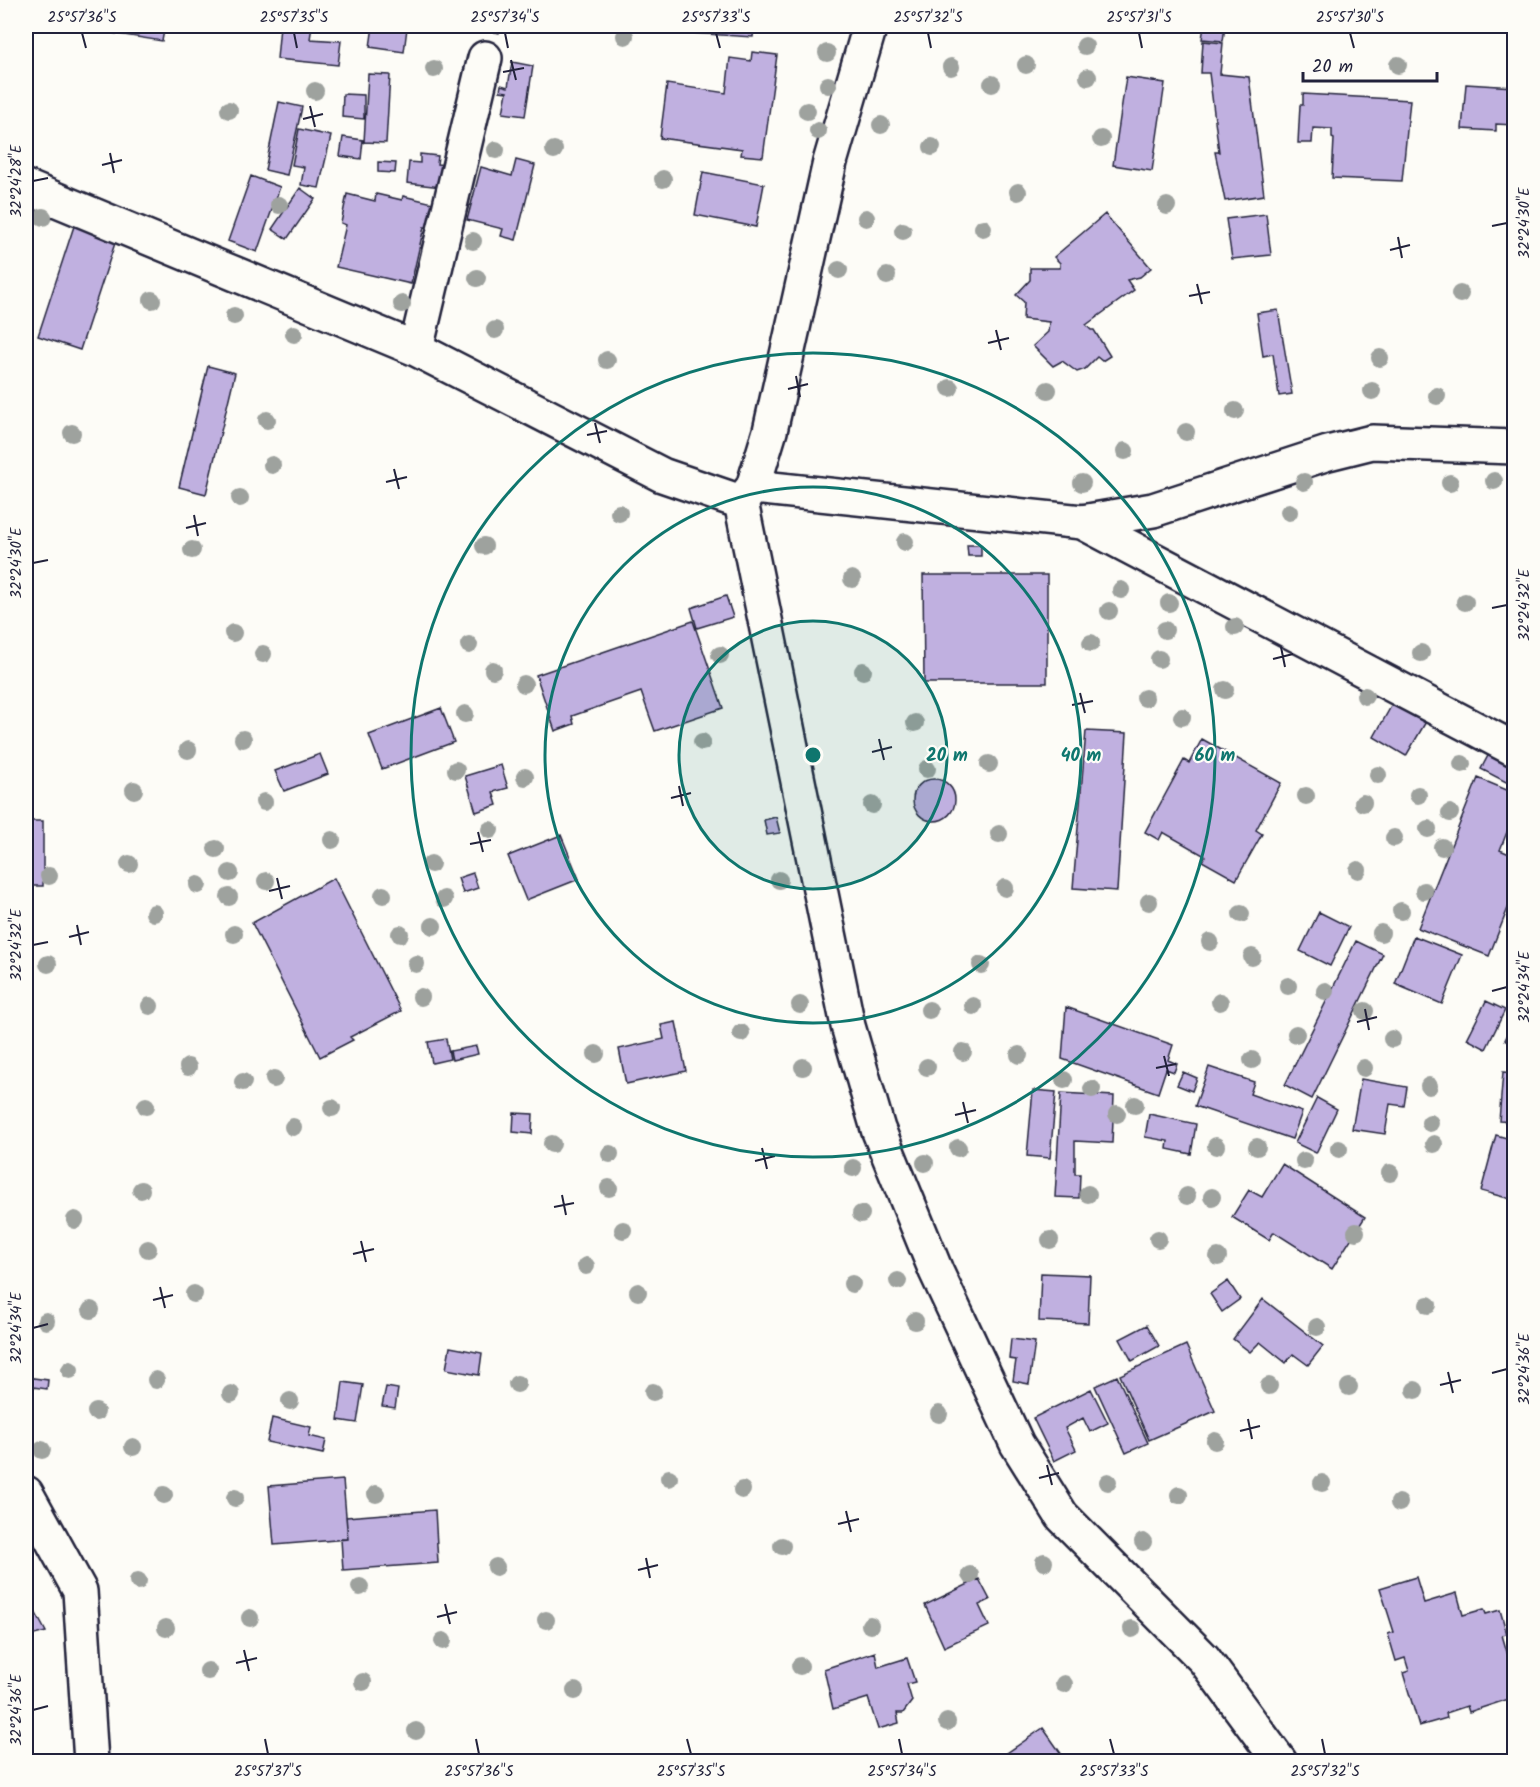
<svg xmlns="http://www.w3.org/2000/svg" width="1540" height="1787" viewBox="0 0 1540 1787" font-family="Kalam,sans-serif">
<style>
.building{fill:#c0b0e0;stroke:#22223b;stroke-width:1.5}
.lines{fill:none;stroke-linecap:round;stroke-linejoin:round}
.street-casing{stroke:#22223b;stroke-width:38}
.street{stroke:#fdfcf7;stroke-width:33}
.tree{fill:#9ea29e}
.ticks{fill:none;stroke:#22223b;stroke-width:2}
.ring{fill:none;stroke:#0f766e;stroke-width:3}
.centre{fill:#0f766e;stroke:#fdfcf7;stroke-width:3}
.ring-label{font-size:18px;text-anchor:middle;font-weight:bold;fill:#0f766e;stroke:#fdfcf7;stroke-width:4.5;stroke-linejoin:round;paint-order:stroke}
.neatline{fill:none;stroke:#22223b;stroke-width:2}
.ticks-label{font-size:15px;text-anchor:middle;fill:#22223b}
</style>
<rect width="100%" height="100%" fill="#fdfcf7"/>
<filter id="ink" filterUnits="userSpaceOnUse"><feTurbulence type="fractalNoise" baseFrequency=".0167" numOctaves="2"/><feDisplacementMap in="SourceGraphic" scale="12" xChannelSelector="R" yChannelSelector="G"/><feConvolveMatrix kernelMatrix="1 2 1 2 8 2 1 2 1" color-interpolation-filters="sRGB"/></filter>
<g filter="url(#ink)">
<path class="building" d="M105,26H165L162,41L104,32Z
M280,26H312L310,39L341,41L338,65L277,59Z
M373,26L407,28L404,52L370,47Z
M482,26H500L499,33L481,30Z
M578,26H754L753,37Z
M798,26H853L852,30Z
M1204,26H1225L1223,41L1202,39Z
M1203,41L1223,43L1220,74L1249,77L1264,195L1225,201L1215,152H1219L1209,73H1201Z
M752,52L777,55L763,157L741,155L742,149L660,138L667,84L726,93L730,58L751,61Z
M512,62L533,66L525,116L503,113L507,92L500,91L501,85L508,87Z
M368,74L390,75L386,143L364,142Z
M1126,77L1165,83L1152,171L1113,165Z
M1466,84L1514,87V125L1496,124V131L1462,129Z
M343,94L364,95V119L342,117Z
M1303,94L1410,100L1402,181L1332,178L1334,139L1332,138V129L1313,128L1312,143H1298L1300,105H1303Z
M279,102L302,107L287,175L265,170Z
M299,129L331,136L319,188L301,185L304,167L292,165Z
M343,137L363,140L361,159L340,156Z
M420,154L438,156L437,164L444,165L441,187L407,183L409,162L420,163Z
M516,160L535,165L516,240L501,236L503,229L467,220L481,167L512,176Z
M378,162L396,163L395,173L378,172Z
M703,172L764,184L756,227L695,215Z
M251,176L280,187L257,252L228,241Z
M300,188L315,199L287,239L272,229Z
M347,194L375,201L376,194L402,200L403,196L433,203L429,228L424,227L411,284L336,267L346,225L341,223Z
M1105,214L1151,268L1140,277L1127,280L1134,290L1086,325L1091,330H1094L1110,356L1102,361L1097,357L1085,369L1077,372L1062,361L1053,366L1033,346L1048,332L1049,322L1023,319L1024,302L1016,295L1030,280V268H1060V263L1054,257Z
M1266,214L1271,255L1232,259L1226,219Z
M76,220L118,234L80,350L38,336Z
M1278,310L1292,394L1279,396L1273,354L1263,356L1257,313Z
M208,366L235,373L206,494L179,487Z
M967,545H981V556H968Z
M923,575H1047V683H924Z
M726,596L733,617L697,628L691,608Z
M693,621L723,708L655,731L641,692L572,716L574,724L555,731L536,675Z
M1394,701L1427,720L1406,756L1374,737Z
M441,708L454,742L382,769L369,735Z
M1086,731L1127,733L1117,891L1073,888Z
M1202,739L1281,783L1256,830L1262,834L1236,880L1202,861L1205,856L1163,832L1159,840L1145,832L1184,760L1189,763Z
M1490,752L1514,765V776L1510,784L1481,769Z
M320,754L328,774L284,791L275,771Z
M501,765L508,788L493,792L497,805L476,812L465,776Z
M1478,778L1514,793V814L1500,850L1514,856V893L1489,956L1418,928Z
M913 800a21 21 0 1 1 42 0a21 21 0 1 1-42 0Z
M776,817L780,833L767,835L764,820Z
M26,821H43V886H26Z
M561,835L579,879L526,900L508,856Z
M473,873L478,888L463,893L458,878Z
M334,878L401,1011L350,1037L353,1040L320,1057L252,923Z
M1319,912L1349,927L1330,966L1300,951Z
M1414,936L1462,955L1442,1004L1395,984Z
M1356,941L1383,954L1312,1099L1285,1085Z
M1486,1001L1505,1010L1486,1049L1467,1039Z
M1066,1007L1173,1045L1168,1060L1177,1064L1174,1072L1166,1069L1158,1093L1062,1059Z
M676,1022L686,1071L626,1084L619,1049L664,1039L661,1025Z
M1512,1026L1514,1027V1045L1505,1040Z
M446,1039L450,1059L432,1063L428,1042Z
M476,1046L478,1054L452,1060L450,1051Z
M1209,1067L1254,1082L1250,1094L1302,1112L1292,1139L1195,1106Z
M1183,1072L1197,1078L1192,1091L1177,1085Z
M1503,1072L1514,1073V1122L1499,1121Z
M1361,1079L1407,1087L1404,1106L1390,1104L1385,1134L1352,1129Z
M1033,1090L1056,1092L1050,1158L1027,1156Z
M1061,1093L1114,1096L1112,1143L1075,1141V1174H1080L1079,1198L1055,1197Z
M1317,1098L1337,1109L1316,1153L1295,1143Z
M514,1113L533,1114L532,1134L513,1132Z
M1149,1114L1196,1124L1191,1154L1167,1149L1168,1141L1145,1137Z
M1496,1135L1514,1140V1187L1511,1199L1481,1191Z
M1282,1164L1365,1217L1332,1269L1274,1232L1269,1240L1232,1217L1249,1190L1262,1197Z
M1041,1273L1090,1275L1088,1323L1039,1321Z
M1228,1281L1240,1299L1222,1312L1210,1294Z
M1263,1299L1323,1346L1308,1365L1293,1354L1286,1363L1260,1342L1250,1352L1233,1339Z
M1147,1325L1159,1346L1132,1361L1120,1339Z
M1011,1339L1035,1342L1029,1384L1013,1381L1016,1360L1009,1359Z
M1186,1345L1215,1411L1149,1440L1120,1375Z
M450,1347L482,1353L479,1375L446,1369Z
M1117,1376L1148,1443L1126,1453L1095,1386Z
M26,1377L48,1380L47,1389L26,1386Z
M343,1382L363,1385L357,1423L338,1420Z
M386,1387L398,1389L395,1408L382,1406Z
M1091,1389L1108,1423L1090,1432L1083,1418L1065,1428L1076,1450L1054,1461L1033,1418Z
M272,1418L311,1427L309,1436L326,1440L323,1454L267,1442Z
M343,1480L348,1539L274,1545L269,1486Z
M435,1510L438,1563L343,1570L341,1539H348L346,1517Z
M1416,1577L1424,1603L1457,1593L1463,1615L1484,1609L1486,1614L1500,1610L1507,1634L1502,1635L1514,1676L1512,1698L1469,1712L1467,1706L1446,1713L1447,1718L1419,1726L1403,1673L1409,1671L1405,1658L1396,1661L1388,1634L1394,1632L1380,1588Z
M979,1579L990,1600L979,1605L989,1626L944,1647L925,1605Z
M26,1595L46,1632L26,1637Z
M875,1652L878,1667L907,1658L915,1682L907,1684L912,1701L903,1713H897L899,1723L878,1729L868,1698L833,1709L824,1669Z
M1043,1728L1067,1762H1012L1007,1753Z"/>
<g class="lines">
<g class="street-casing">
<path id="street" d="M870,26L830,162L770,431L753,487L741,502L848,1026L878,1129L936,1271L1017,1444L1062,1516L1204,1659L1280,1762
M26,187L416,349L662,475L741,502
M416,349L485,58
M753,487L1082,522L1153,510L1328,453L1372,442L1514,447
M1082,522L1514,749
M26,1493L80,1591L91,1762"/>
</g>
<use href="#street" class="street"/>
</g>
<g class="tree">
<circle cx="625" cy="36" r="9"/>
<circle cx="1085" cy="46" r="9"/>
<circle cx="827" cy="53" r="9"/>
<circle cx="1026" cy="65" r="9"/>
<circle cx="1398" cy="65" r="9"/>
<circle cx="951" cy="67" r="9"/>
<circle cx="434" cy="69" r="9"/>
<circle cx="1088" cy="77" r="9"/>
<circle cx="992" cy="84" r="9"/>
<circle cx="828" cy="85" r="9"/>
<circle cx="315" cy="91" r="9"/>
<circle cx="229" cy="110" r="9"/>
<circle cx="807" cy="111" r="9"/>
<circle cx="881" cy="125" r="9"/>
<circle cx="818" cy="131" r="9"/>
<circle cx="1101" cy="139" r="9"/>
<circle cx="932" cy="147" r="9"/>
<circle cx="496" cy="150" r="9"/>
<circle cx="554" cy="150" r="9"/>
<circle cx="663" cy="179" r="9"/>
<circle cx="1018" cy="192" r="9"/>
<circle cx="279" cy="205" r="9"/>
<circle cx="1167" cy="206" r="9"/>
<circle cx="43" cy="217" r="9"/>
<circle cx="866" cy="218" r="9"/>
<circle cx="983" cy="228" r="9"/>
<circle cx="903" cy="231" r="9"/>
<circle cx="473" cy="241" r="9"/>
<circle cx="839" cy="270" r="9"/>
<circle cx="887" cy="276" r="9"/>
<circle cx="477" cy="278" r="9"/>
<circle cx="1460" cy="294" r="9"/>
<circle cx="152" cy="300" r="9"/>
<circle cx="402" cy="304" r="9"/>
<circle cx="234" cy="316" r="9"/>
<circle cx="495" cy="330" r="9"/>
<circle cx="294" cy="334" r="9"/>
<circle cx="1380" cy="358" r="9"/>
<circle cx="607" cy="360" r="9"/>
<circle cx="950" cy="388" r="9"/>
<circle cx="1048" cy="390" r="9"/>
<circle cx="1372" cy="391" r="9"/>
<circle cx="1437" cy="396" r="9"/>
<circle cx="1235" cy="411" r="9"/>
<circle cx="267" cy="420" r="9"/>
<circle cx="1186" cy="432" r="9"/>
<circle cx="72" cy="433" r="9"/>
<circle cx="1125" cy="451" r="9"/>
<circle cx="272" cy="465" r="9"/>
<circle cx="1494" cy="481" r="9"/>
<circle cx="1304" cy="482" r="9"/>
<circle cx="1082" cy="483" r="9"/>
<circle cx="1450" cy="483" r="9"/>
<circle cx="240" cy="498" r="9"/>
<circle cx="1289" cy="512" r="9"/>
<circle cx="619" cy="513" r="9"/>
<circle cx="905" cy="542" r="9"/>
<circle cx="484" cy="546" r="9"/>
<circle cx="192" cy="550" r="9"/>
<circle cx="852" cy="579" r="9"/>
<circle cx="1121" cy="590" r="9"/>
<circle cx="1465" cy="602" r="9"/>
<circle cx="1169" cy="603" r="9"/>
<circle cx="1109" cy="611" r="9"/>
<circle cx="1235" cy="627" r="9"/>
<circle cx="1165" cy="630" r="9"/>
<circle cx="233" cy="633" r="9"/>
<circle cx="1091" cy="643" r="9"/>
<circle cx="469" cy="645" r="9"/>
<circle cx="1421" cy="653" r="9"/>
<circle cx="263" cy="654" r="9"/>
<circle cx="720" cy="655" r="9"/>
<circle cx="1159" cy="659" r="9"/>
<circle cx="493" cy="670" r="9"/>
<circle cx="863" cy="671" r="9"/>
<circle cx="524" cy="684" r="9"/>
<circle cx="1225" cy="690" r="9"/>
<circle cx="1365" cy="696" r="9"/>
<circle cx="1145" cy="698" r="9"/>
<circle cx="465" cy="714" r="9"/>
<circle cx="1182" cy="717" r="9"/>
<circle cx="915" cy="723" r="9"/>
<circle cx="243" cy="739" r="9"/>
<circle cx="702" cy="742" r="9"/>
<circle cx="188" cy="750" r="9"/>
<circle cx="989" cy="764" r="9"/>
<circle cx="1462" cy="764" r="9"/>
<circle cx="927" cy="769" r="9"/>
<circle cx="456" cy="770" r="9"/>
<circle cx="1378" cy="775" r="9"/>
<circle cx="525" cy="777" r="9"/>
<circle cx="134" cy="790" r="9"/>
<circle cx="1418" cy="795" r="9"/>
<circle cx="1306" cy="796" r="9"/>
<circle cx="264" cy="802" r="9"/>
<circle cx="1363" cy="803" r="9"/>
<circle cx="872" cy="805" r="9"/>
<circle cx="1450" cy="813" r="9"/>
<circle cx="1428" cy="829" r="9"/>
<circle cx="490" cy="830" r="9"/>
<circle cx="999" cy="834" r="9"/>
<circle cx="1394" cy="838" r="9"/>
<circle cx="332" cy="840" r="9"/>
<circle cx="1442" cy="847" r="9"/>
<circle cx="216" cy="849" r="9"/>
<circle cx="129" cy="864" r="9"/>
<circle cx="431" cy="864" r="9"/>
<circle cx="1358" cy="870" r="9"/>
<circle cx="230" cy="873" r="9"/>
<circle cx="49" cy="876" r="9"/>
<circle cx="779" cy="880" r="9"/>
<circle cx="266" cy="881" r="9"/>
<circle cx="198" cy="885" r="9"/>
<circle cx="1005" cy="888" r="9"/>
<circle cx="1424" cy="891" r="9"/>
<circle cx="383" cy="895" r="9"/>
<circle cx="229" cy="897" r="9"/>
<circle cx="444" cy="899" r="9"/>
<circle cx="1149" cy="902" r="9"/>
<circle cx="1401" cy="911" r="9"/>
<circle cx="154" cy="913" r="9"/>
<circle cx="1241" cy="914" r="9"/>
<circle cx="433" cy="926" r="9"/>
<circle cx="1381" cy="933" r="9"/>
<circle cx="234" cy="934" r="9"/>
<circle cx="400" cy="934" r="9"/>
<circle cx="1210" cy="942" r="9"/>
<circle cx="1252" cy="957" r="9"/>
<circle cx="48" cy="964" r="9"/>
<circle cx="416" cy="964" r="9"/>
<circle cx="981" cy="965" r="9"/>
<circle cx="1288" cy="986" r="9"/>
<circle cx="1325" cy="991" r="9"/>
<circle cx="421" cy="997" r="9"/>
<circle cx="1220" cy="1002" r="9"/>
<circle cx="800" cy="1005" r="9"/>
<circle cx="150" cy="1006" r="9"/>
<circle cx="973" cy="1006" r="9"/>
<circle cx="929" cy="1010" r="9"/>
<circle cx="1365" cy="1011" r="9"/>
<circle cx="741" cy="1033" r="9"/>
<circle cx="1296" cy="1034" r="9"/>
<circle cx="1392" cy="1039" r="9"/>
<circle cx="963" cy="1052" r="9"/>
<circle cx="596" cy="1054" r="9"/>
<circle cx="1019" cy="1055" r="9"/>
<circle cx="1252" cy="1060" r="9"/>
<circle cx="188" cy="1067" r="9"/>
<circle cx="803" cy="1067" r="9"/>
<circle cx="927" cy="1067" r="9"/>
<circle cx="1364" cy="1068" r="9"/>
<circle cx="274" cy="1079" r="9"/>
<circle cx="1064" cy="1080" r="9"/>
<circle cx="243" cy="1082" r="9"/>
<circle cx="1429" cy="1086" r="9"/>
<circle cx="1092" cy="1089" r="9"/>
<circle cx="1135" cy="1105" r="9"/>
<circle cx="146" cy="1106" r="9"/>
<circle cx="332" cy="1108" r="9"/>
<circle cx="1117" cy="1114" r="9"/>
<circle cx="1430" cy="1123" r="9"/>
<circle cx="293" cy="1127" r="9"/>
<circle cx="552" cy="1144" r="9"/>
<circle cx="1434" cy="1144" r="9"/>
<circle cx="1216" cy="1146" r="9"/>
<circle cx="1257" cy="1147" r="9"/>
<circle cx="958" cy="1148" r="9"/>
<circle cx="1339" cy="1149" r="9"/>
<circle cx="610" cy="1154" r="9"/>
<circle cx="1304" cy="1161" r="9"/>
<circle cx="925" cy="1163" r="9"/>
<circle cx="853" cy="1168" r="9"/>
<circle cx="1390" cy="1173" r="9"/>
<circle cx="609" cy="1188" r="9"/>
<circle cx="141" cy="1190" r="9"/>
<circle cx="1088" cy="1194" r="9"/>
<circle cx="1187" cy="1196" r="9"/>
<circle cx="1212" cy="1197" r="9"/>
<circle cx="861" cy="1214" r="9"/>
<circle cx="75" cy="1220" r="9"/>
<circle cx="623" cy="1230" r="9"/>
<circle cx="1356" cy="1232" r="9"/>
<circle cx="1158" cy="1239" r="9"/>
<circle cx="1050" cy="1240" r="9"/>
<circle cx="148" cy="1249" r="9"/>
<circle cx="1218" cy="1257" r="9"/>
<circle cx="586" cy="1266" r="9"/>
<circle cx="898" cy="1281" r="9"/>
<circle cx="852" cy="1284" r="9"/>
<circle cx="638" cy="1292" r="9"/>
<circle cx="194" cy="1294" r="9"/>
<circle cx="1428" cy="1305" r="9"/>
<circle cx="91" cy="1310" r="9"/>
<circle cx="46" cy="1321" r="9"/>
<circle cx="915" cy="1321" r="9"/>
<circle cx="1317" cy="1327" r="9"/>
<circle cx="70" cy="1370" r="9"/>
<circle cx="156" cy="1380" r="9"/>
<circle cx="517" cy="1384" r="9"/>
<circle cx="1269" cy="1386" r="9"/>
<circle cx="1349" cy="1387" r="9"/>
<circle cx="1415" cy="1390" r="9"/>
<circle cx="653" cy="1392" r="9"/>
<circle cx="231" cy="1394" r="9"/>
<circle cx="290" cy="1401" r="9"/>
<circle cx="96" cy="1412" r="9"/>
<circle cx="939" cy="1414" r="9"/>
<circle cx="1215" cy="1441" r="9"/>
<circle cx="133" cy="1447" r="9"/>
<circle cx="42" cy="1450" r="9"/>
<circle cx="669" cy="1478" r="9"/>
<circle cx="1108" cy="1482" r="9"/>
<circle cx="1322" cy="1483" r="9"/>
<circle cx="742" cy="1490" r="9"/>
<circle cx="376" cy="1494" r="9"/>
<circle cx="164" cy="1495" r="9"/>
<circle cx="1179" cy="1495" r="9"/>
<circle cx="235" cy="1498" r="9"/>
<circle cx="1399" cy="1503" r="9"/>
<circle cx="1143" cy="1542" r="9"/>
<circle cx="782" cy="1546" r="9"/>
<circle cx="1044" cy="1562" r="9"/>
<circle cx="496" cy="1567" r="9"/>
<circle cx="970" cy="1575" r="9"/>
<circle cx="138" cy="1581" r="9"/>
<circle cx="360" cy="1587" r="9"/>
<circle cx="250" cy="1618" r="9"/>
<circle cx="546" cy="1620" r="9"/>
<circle cx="870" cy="1625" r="9"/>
<circle cx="166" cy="1628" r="9"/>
<circle cx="1132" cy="1629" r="9"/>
<circle cx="443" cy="1641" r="9"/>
<circle cx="800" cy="1666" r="9"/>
<circle cx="208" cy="1671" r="9"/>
<circle cx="363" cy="1682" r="9"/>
<circle cx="1064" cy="1684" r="9"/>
<circle cx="575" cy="1691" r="9"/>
<circle cx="947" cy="1722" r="9"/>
<circle cx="416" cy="1731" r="9"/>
</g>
</g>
<path class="ticks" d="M82,33L86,48M294,33L297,48M505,33L508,48M716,33L720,48M928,33L931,48M1139,33L1142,48M1350,33L1354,48M511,60L516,80M503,72L524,68M310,106L315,127M303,119L323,114M110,153L114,173M102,165L122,160M33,181L48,178M1492,226L1507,223M1398,237L1402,258M1390,250L1410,245M1197,284L1202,304M1189,296L1210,292M996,330L1001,350M988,343L1009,338M796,376L800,397M788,389L808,384M595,423L600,443M587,435L607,431M394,469L399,489M386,482L407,477M194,515L198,536M186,528L206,523M33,563L48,560M1492,608L1507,605M1281,647L1285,667M1273,659L1293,654M1080,693L1085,713M1072,705L1093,701M879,739L884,760M872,752L892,747M679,786L683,806M671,798L691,793M478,832L483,852M470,844L491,840M277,878L282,899M269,891L290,886M77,925L81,945M69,937L89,932M33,945L48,942M1492,991L1507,987M1365,1009L1369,1030M1357,1022L1377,1017M1164,1056L1169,1076M1156,1068L1176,1064M963,1102L968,1123M955,1115L976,1110M762,1148L767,1169M755,1161L775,1156M562,1195L566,1215M554,1207L574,1203M361,1241L366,1262M353,1254L374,1249M160,1287L165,1308M153,1300L173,1295M33,1328L48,1324M1448,1372L1453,1393M1492,1373L1507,1369M1440,1385L1461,1380M1248,1419L1252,1439M1240,1431L1260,1426M1047,1465L1052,1485M1039,1478L1059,1473M846,1511L851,1532M838,1524L859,1519M646,1558L650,1578M638,1570L658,1565M445,1604L450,1624M437,1617L457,1612M244,1650L249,1671M236,1663L257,1658M33,1710L48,1706M265,1739L268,1754M476,1739L479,1754M687,1739L691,1754M899,1739L902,1754M1110,1739L1114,1754M1322,1739L1325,1754"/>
<circle cx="813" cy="755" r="134" fill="#0f766e" fill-opacity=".12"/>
<g class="ring">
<circle cx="813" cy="755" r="134"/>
<circle cx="813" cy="755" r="268"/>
<circle cx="813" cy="755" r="402"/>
</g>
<circle cx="813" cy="755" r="9" class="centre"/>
<g class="ring-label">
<text x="947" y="761">20 m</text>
<text x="1081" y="761">40 m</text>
<text x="1215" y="761">60 m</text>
</g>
<rect width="1540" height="1787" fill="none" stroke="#fdfcf7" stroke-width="66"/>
<path d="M1303 72v9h134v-9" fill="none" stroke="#22223b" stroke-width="3"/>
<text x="1312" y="72" font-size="18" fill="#22223b" stroke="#fdfcf7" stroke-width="4.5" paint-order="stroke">20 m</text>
<rect x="33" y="33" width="1474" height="1721" class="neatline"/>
<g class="ticks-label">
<text x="82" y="22">25°57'36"S</text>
<text x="294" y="22">25°57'35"S</text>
<text x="505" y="22">25°57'34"S</text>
<text x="716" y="22">25°57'33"S</text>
<text x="928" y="22">25°57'32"S</text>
<text x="1139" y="22">25°57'31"S</text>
<text x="1350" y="22">25°57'30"S</text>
<text transform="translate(16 181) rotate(-90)" y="5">32°24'28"E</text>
<text transform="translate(1524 223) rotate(-90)" y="5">32°24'30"E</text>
<text transform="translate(16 563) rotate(-90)" y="5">32°24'30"E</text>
<text transform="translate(1524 605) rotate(-90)" y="5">32°24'32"E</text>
<text transform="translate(16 945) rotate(-90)" y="5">32°24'32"E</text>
<text transform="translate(1524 987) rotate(-90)" y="5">32°24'34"E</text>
<text transform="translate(16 1328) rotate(-90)" y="5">32°24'34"E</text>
<text transform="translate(1524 1369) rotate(-90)" y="5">32°24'36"E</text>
<text transform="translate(16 1710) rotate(-90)" y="5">32°24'36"E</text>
<text x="268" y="1776">25°57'37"S</text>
<text x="479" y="1776">25°57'36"S</text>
<text x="691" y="1776">25°57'35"S</text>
<text x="902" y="1776">25°57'34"S</text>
<text x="1114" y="1776">25°57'33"S</text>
<text x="1325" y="1776">25°57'32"S</text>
</g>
</svg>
